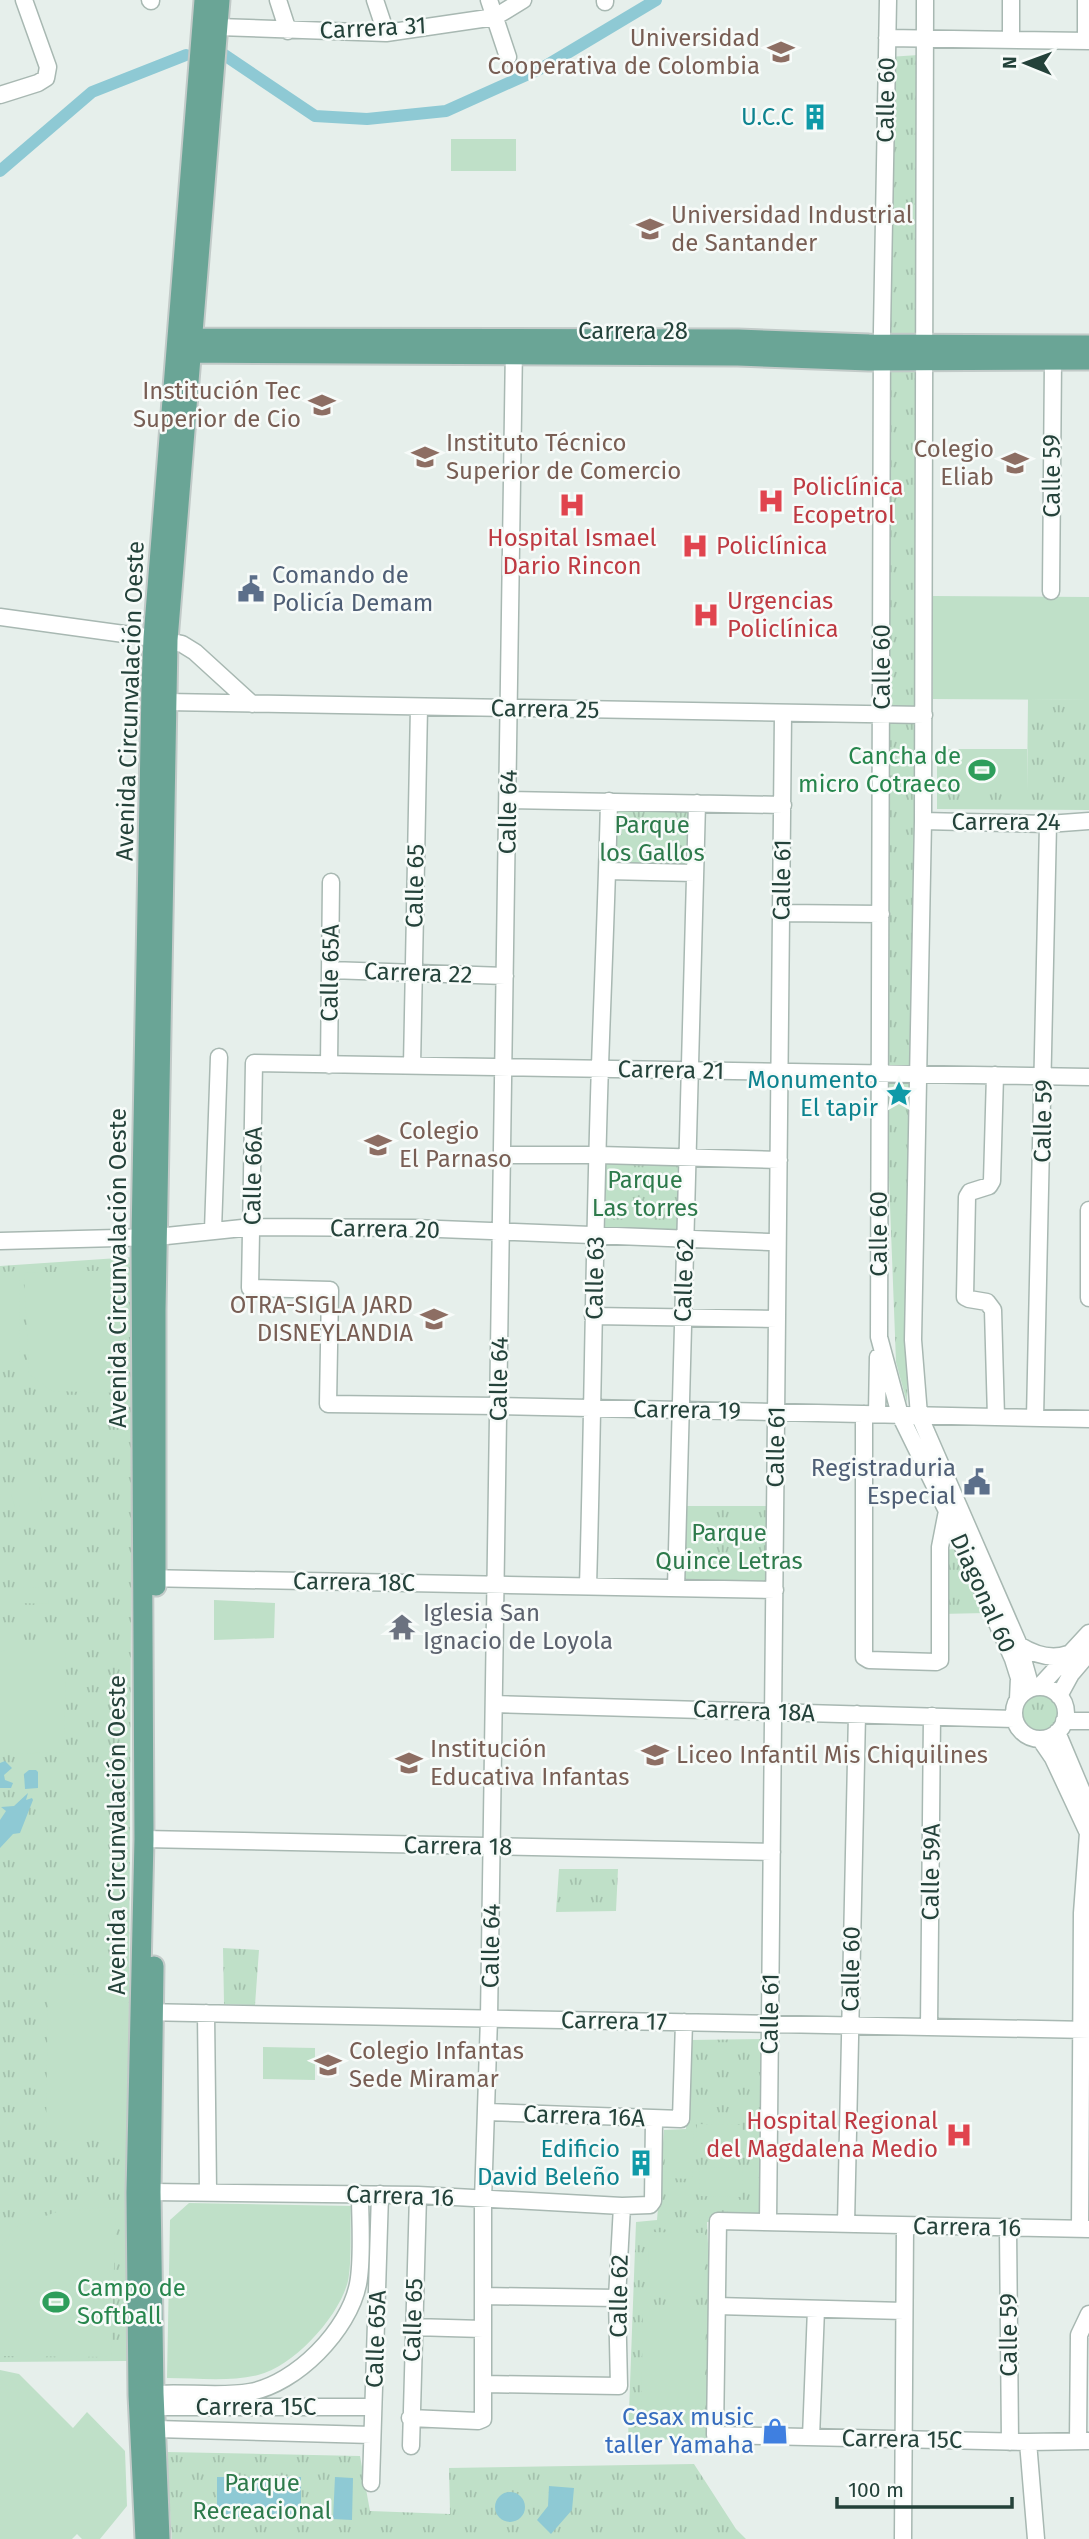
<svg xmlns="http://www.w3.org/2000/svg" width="1089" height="2539" viewBox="0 0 1089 2539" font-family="'Fira Sans',sans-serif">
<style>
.park{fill:url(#park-tufts)}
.garden{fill:#bfe0c8}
.water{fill:#8ec9d4}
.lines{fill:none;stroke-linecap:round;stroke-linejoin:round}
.canal{stroke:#8ec9d4;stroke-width:12}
.minor-casing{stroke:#a8b8b2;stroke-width:19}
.major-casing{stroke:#c2cac8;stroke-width:23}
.minor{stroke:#fff;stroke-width:16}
.major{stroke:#6aa596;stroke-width:19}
.labels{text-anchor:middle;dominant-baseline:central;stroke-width:5;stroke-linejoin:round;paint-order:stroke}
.street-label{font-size:24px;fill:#24423a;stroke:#f7fbf9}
.education-label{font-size:24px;fill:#785e54;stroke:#f7fbf9;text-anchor:start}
.culture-label{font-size:24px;fill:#0d838f;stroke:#f7fbf9;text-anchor:end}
.health-label{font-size:24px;fill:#be3a42;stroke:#f7fbf9;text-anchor:start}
.service-label{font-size:24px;fill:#4e5e75;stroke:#f7fbf9;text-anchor:start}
.leisure-label{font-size:24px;fill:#27864d;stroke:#f7fbf9;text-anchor:end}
.park-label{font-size:24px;fill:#2d7a4b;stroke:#f7fbf9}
.worship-label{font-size:24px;fill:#5b616d;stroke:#f7fbf9;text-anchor:start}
.shop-label{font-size:24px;fill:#366cbe;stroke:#f7fbf9;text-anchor:end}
</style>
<defs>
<pattern id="park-tufts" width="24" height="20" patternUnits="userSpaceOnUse" patternTransform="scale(1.75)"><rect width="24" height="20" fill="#bfe0c8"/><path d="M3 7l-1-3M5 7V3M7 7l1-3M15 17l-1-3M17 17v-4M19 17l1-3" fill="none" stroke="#a4c1ad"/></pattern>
</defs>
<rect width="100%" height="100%" fill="#e6efeb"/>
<path class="park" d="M918,55L913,1097L907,1403L896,1362L885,1074L889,57Z
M1028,699L1089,700V810L937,809V791H1027Z
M613,808L693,809L691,871L611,868Z
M606,1159H684V1231L605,1229Z
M133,1257L127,2361L0,2362V1266Z
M686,1506H775L774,1587L684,1586Z
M953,1549L957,1552L986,1613L940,1614L944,1550Z
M1022 1713a18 18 0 1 1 36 0a18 18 0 1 1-36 0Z
M559,1869H618L616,1911L556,1912Z
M223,1948L259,1950L255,2005L224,2004Z
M766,2039L759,2224L707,2222L717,2440L628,2439L636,2222L657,2220L664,2130L686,2129L689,2040Z
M166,2452L360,2456L370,2511L450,2514L449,2468L694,2464L736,2529L746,2539H172Z"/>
<path class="garden" d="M451,139H516V171H451Z
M933,596L1089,597V700L933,699Z
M937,749H1027V791H937Z
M622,823L681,826L679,864L621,861Z
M122,1270V1393L52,1391L29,1374L24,1273Z
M19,1271L20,1361L0,1363V1272Z
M39,1487L42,1501L15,1507L11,1494Z
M21,1587L48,1588L49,1604L21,1603Z
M214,1600L275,1603L274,1638L214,1640Z
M24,1641H45L47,1647H66L64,1752L6,1754L0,1748V1652L5,1650V1646H23Z
M48,1974L123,1975L121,2141L46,2140Z
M263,2047L315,2048V2080L263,2079Z
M697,2124L742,2125V2154L696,2153Z
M666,2131L694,2132L692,2179L664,2178Z
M700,2167L743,2168L742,2197L699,2196Z
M189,2203L351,2206C350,2227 352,2262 348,2281C339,2317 294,2366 258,2375C229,2382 196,2378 167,2378L170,2220Z
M116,2207L111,2357L0,2356V2249L15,2227L62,2210Z
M649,2232L705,2233L704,2297L648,2296Z
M643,2306L706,2307L704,2432L641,2430Z
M0,2370L19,2374L73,2428L87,2412L125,2451L127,2506L100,2539H82L77,2534L72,2539H0Z"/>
<path class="water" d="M5,1761L12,1768L4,1775L5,1780L13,1783L11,1788H0V1763Z
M29,1770H36L38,1772V1788L25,1789L24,1774Z
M28,1793L26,1800L32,1798L33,1800L20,1833L13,1834L0,1848V1820L6,1811L1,1807L14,1806Z
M217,2477H301V2517H217Z
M335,2477L353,2478L352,2520L333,2519Z
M549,2486L574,2488L572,2510L551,2534L537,2520L548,2506Z
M495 2507a15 15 0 1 1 30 0a15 15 0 1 1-30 0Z"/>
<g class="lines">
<path class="canal" d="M223,54L315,116L367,119L446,111L544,67L656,0
M0,171L92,92L186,55"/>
<g class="minor-casing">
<path id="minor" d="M150,0L151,1
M278,0L288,31
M375,0L386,33
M489,0L508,57
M605,0V2
M888,0L882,330L879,1337L900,1415L947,1511L1013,1659L1019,1678L1018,1699
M925,0L923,821L913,1340L919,1415L1019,1645L1031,1688
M1011,0V40
M1086,0V41
M218,27L386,33L495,17L523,0
M887,38L1089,41
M0,95L38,83L46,78L48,67L24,0
M1051,591L1053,360
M0,617L153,638L182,644L195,652L252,704
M166,702L924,715
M508,800L783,805
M923,821L1048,824L1089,821
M607,871L695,873
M782,913L881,914
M330,970L505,976
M329,1065L331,882
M412,1066L419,707
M995,1075L992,1181L989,1186L970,1192L967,1197L965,1297L969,1299L987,1302L993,1310L996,1417
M1089,1077L254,1063L250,1288L330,1290L328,1404L499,1406L1089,1419
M503,1155H599L779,1160
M1089,1210V1298
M213,1230L219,1057
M0,1241L157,1237L252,1227L414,1228L769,1242
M593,1316L777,1319
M864,1414V1657L869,1660L936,1662L940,1660V1547L947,1511
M877,1414L878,1357
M1035,1418L1048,824
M144,1578L775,1590
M588,1586C593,1413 594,1240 600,1066C603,978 607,890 609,801
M676,1588L697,803
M1019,1645C1035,1655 1051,1660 1068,1654
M1040,1686L1089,1633
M1014 1713a26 26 0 1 1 52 0a26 26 0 1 1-52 0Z
M1059,1696L1071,1674L1089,1653
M494,1704L1014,1719
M1064,1721H1089
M1057,1732L1089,1808
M1040,1739L1053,1758L1089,1835
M144,1839L772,1852
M142,2012L1089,2030
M206,2013L208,2191
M929,2027L932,1716
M487,2112L681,2119L684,2022
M151,2192L418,2195L622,2206L650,2205L653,2201L654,2119
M768,2222L783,714
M846,2224L857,1714
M1008,2228L1010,2442
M1080,2229L1082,1913L1088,1833
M1089,2229L718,2221L715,2435L1028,2442L1089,2441
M483,2296L617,2298
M717,2306L904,2311
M413,2327L483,2329
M484,2384L619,2386L617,2298L622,2206
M143,2395C178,2390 215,2398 250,2392C296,2384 349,2330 358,2284C363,2259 360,2220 360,2194
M145,2407H373
M410,2418L478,2421L483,2419V2200L489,2018L514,346
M156,2429L372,2435
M811,2437L816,2309
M1078,2441L1079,2335L1089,2314
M1028,2442L1036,2539
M411,2446L418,2195
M371,2483L380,2194
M903,2539L905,2226"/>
</g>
<g class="major-casing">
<path id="major" d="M180,338L738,339L869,344L1089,345
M180,353L738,356L869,361L1089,360
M156,1586V1310L168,640L220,0
M154,1966L151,2192L154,2393L160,2539
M145,2539L138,2395L136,2193L144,1839L141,1238L151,687L153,638L204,0"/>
</g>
<use href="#minor" class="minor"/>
<use href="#major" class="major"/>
</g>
<defs>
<g id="university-bare" transform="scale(2.1)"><path d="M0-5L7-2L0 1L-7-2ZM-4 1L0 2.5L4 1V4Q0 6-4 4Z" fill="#8d6e63" stroke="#f7fbf9" stroke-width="2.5" paint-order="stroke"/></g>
<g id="building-bare" transform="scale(2.1)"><path d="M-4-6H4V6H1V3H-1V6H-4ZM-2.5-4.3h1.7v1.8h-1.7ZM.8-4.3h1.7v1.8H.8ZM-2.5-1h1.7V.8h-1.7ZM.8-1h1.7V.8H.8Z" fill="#0f9aa8" stroke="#f7fbf9" stroke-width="2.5" paint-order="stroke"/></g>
<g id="school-bare" transform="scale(2.1)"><path d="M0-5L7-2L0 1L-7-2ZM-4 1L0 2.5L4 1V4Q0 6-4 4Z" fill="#8d6e63" stroke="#f7fbf9" stroke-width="2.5" paint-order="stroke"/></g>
<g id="hospital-bare" transform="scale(2.1)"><path d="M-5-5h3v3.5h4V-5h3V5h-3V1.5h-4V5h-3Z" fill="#e0444e" stroke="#f7fbf9" stroke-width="2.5" paint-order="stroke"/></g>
<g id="civic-bare" transform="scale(2.1)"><path d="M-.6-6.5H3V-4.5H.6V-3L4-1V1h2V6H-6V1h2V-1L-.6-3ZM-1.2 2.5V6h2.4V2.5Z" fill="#5c6f8a" stroke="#f7fbf9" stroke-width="2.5" paint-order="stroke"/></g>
<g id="stadium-bare" transform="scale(2.1)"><path d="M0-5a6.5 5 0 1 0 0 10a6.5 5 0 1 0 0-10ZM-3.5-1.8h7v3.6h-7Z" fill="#2e9e5b" stroke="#f7fbf9" stroke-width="2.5" paint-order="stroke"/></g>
<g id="sight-bare" transform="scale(2.1)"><path d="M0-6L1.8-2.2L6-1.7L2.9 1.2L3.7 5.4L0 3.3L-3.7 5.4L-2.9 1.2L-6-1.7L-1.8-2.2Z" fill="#0f9aa8" stroke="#f7fbf9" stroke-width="2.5" paint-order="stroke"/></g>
<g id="temple-bare" transform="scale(2.1)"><path d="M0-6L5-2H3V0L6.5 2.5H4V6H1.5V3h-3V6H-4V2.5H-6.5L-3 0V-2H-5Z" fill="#6b7280" stroke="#f7fbf9" stroke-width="2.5" paint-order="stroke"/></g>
<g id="shop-bare" transform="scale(2.1)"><path d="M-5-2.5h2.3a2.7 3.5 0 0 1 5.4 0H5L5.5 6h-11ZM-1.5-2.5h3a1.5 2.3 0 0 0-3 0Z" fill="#3f7fe0" stroke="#f7fbf9" stroke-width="2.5" paint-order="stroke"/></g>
</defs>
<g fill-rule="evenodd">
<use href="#university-bare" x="781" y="52"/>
<use href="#building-bare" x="815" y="117"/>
<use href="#university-bare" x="650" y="229"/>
<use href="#school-bare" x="322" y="405"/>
<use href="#university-bare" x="425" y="457"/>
<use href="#school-bare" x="1015" y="463"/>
<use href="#hospital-bare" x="771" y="501"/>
<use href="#hospital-bare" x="572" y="505"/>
<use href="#hospital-bare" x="695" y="546"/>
<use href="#civic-bare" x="251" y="589"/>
<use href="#hospital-bare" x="706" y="615"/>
<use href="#stadium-bare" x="982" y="770"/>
<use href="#sight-bare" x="899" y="1094"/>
<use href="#school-bare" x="378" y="1145"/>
<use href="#school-bare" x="434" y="1319"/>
<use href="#civic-bare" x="977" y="1482"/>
<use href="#temple-bare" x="402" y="1627"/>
<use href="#school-bare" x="655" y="1755"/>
<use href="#school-bare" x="409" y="1763"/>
<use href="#school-bare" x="328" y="2065"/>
<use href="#hospital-bare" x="959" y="2135"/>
<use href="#building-bare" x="641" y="2163"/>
<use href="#stadium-bare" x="56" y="2302"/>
<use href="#shop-bare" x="775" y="2431"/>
</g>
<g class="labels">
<g class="street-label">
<text transform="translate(373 28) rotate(-3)">Carrera 31</text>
<text transform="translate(886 100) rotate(-89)">Calle 60</text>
<text x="633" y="331">Carrera 28</text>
<text transform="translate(1052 476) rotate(-90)">Calle 59</text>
<text transform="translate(882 667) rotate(-90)">Calle 60</text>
<text transform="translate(130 701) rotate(-88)">Avenida Circunvalación Oeste</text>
<text transform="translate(545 709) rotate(1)">Carrera 25</text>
<text transform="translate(508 812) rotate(-89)">Calle 64</text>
<text x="1006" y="822">Carrera 24</text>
<text transform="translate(782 880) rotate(-89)">Calle 61</text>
<text transform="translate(415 886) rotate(-89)">Calle 65</text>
<text transform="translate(330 973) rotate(-89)">Calle 65A</text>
<text transform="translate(418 973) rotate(2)">Carrera 22</text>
<text transform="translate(671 1070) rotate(1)">Carrera 21</text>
<text transform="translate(1043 1121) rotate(-89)">Calle 59</text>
<text transform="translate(253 1176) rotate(-89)">Calle 66A</text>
<text transform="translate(385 1229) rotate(1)">Carrera 20</text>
<text transform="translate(879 1234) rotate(-90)">Calle 60</text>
<text transform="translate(118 1268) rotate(-90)">Avenida Circunvalación Oeste</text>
<text transform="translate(595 1278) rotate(-89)">Calle 63</text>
<text transform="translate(684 1280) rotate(-88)">Calle 62</text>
<text transform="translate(499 1379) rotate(-89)">Calle 64</text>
<text transform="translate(687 1410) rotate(1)">Carrera 19</text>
<text transform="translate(776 1447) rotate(-89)">Calle 61</text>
<text transform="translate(354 1582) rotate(1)">Carrera 18C</text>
<text transform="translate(983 1593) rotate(66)">Diagonal 60</text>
<text transform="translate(754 1711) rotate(2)">Carrera 18A</text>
<text transform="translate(117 1835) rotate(-90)">Avenida Circunvalación Oeste</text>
<text transform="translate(458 1846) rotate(1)">Carrera 18</text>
<text transform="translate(931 1872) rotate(-89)">Calle 59A</text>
<text transform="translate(491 1946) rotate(-89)">Calle 64</text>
<text transform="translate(851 1969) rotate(-89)">Calle 60</text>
<text transform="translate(770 2014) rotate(-89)">Calle 61</text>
<text transform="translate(614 2021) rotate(1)">Carrera 17</text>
<text transform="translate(584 2116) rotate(2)">Carrera 16A</text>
<text transform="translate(400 2196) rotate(2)">Carrera 16</text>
<text transform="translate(967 2227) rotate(1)">Carrera 16</text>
<text transform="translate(619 2296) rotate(-89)">Calle 62</text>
<text transform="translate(413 2320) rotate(-88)">Calle 65</text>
<text transform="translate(1009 2335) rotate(-90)">Calle 59</text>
<text transform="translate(376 2339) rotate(-88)">Calle 65A</text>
<text x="256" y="2407">Carrera 15C</text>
<text transform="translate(902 2439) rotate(1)">Carrera 15C</text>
</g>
<g class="education-label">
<text x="760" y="38" text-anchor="end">Universidad<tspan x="760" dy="28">Cooperativa de Colombia</tspan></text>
<text x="671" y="215">Universidad Industrial<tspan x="671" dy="28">de Santander</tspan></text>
<text x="301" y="391" text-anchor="end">Institución Tec<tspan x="301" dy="28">Superior de Cio</tspan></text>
<text x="446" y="443">Instituto Técnico<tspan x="446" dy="28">Superior de Comercio</tspan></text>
<text x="994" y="449" text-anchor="end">Colegio<tspan x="994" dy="28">Eliab</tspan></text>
<text x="399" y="1131">Colegio<tspan x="399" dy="28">El Parnaso</tspan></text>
<text x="413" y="1305" text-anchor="end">OTRA-SIGLA JARD<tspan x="413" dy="28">DISNEYLANDIA</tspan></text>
<text x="430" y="1749">Institución<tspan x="430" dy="28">Educativa Infantas</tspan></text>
<text x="676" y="1755">Liceo Infantil Mis Chiquilines</text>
<text x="349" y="2051">Colegio Infantas<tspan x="349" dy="28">Sede Miramar</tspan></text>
</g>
<g class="culture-label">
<text x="794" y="117">U.C.C</text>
<text x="878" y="1080">Monumento<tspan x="878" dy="28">El tapir</tspan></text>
<text x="620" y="2149">Edificio<tspan x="620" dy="28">David Beleño</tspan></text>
</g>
<g class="health-label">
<text x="792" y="487">Policlínica<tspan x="792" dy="28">Ecopetrol</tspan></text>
<text x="572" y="538" text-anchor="middle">Hospital Ismael<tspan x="572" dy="28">Dario Rincon</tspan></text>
<text x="716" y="546">Policlínica</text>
<text x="727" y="601">Urgencias<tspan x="727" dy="28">Policlínica</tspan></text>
<text x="938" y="2121" text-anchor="end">Hospital Regional<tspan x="938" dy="28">del Magdalena Medio</tspan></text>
</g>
<g class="service-label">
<text x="272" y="575">Comando de<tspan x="272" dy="28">Policía Demam</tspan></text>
<text x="956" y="1468" text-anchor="end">Registraduria<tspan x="956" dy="28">Especial</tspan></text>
</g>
<g class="leisure-label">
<text x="961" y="756">Cancha de<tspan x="961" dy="28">micro Cotraeco</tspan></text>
<text x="77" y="2288" text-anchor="start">Campo de<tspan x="77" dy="28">Softball</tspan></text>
</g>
<g class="park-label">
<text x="652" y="825">Parque<tspan x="652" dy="28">los Gallos</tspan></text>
<text x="645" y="1180">Parque<tspan x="645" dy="28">Las torres</tspan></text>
<text x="729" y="1533">Parque<tspan x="729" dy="28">Quince Letras</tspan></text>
<text x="262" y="2483">Parque<tspan x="262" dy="28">Recreacional</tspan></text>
</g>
<g class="worship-label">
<text x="423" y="1613">Iglesia San<tspan x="423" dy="28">Ignacio de Loyola</tspan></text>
</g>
<g class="shop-label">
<text x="754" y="2417">Cesax music<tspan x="754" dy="28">taller Yamaha</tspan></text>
</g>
</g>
<g transform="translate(1026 63) rotate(271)" stroke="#f7fbf9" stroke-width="5" paint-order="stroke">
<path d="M0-5L12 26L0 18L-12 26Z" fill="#24423a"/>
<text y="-10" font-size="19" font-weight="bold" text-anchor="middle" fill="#24423a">N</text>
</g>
<path d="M837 2497v10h175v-10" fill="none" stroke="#24423a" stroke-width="3.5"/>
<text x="848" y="2497" font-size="21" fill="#24423a" stroke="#f7fbf9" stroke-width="5" paint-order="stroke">100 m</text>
</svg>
